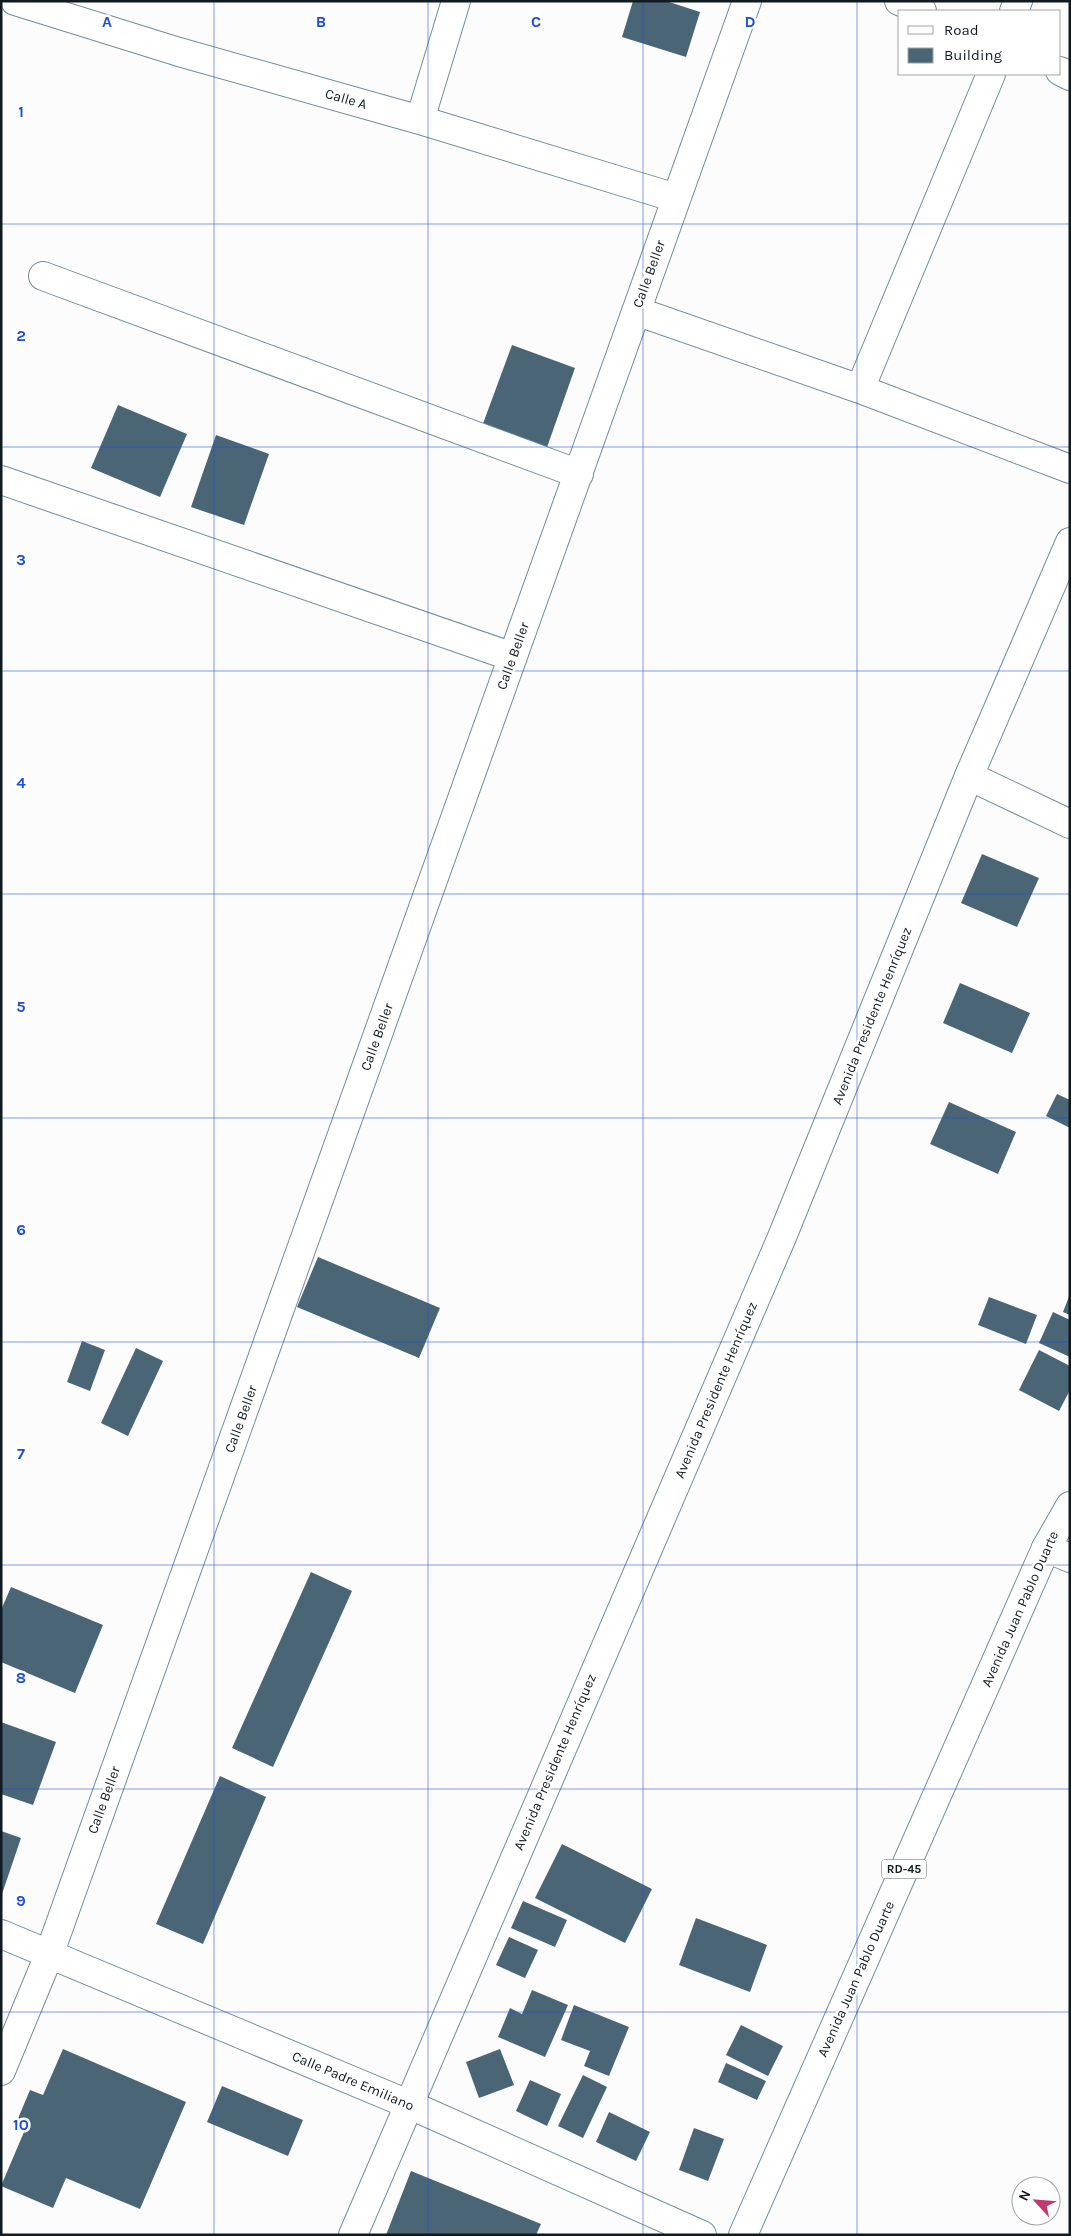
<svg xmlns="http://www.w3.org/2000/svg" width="1071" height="2236" viewBox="0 0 1071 2236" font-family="Karla,sans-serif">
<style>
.building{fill:#4a6575}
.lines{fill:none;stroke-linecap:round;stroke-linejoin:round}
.street-casing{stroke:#718d9e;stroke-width:30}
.secondary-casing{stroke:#718d9e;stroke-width:30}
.primary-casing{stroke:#718d9e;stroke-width:30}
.street{stroke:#fff;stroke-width:28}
.secondary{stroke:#fff;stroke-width:28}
.primary{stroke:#fff;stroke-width:28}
.grid{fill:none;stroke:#1d4ed8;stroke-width:1;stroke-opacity:0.55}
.labels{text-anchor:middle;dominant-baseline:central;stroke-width:5;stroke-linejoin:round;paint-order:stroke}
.shield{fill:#fff;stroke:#585f64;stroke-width:1}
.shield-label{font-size:12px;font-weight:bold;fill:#101b21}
.street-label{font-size:14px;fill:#101b21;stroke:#fff}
.grid-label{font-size:16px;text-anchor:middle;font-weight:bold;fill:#1d4ed8;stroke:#fff;stroke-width:5;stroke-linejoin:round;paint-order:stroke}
</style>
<rect width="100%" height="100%" fill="#fcfcfc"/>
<path class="building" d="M633,1H666L700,12L686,57L622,37Z
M512,345L575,368L545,453L481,429Z
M118,405L187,434L160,497L91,468Z
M216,435L269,454L244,525L191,507Z
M982,854L1039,878L1017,927L961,903Z
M960,983L1030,1013L1012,1053L943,1023Z
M1057,1094L1070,1100V1128L1046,1116Z
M949,1102L1016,1132L998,1174L930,1144Z
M318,1257L440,1308L419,1358L297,1307Z
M1070,1294V1315L1063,1312Z
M989,1297L1037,1315L1026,1344L978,1325Z
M1053,1312L1070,1320V1357L1039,1343Z
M82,1341L105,1350L90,1391L67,1382Z
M136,1348L163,1361L128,1436L101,1423Z
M1039,1350L1070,1366V1390L1059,1411L1019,1390Z
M311,1572L352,1591L273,1767L232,1748Z
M11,1587L103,1625L75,1693L1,1662V1610Z
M1,1722L56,1742L33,1805L1,1794Z
M220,1776L266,1797L203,1944L156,1924Z
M1,1831L21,1838L2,1894H1Z
M562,1844L652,1889L625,1943L535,1898Z
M523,1901L567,1920L555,1947L511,1928Z
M696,1918L767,1945L750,1992L679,1965Z
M509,1937L538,1950L525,1978L496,1965Z
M532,1990L568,2005L545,2057L498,2037L510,2008L522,2014Z
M574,2005L629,2027L609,2076L584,2066L590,2051L561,2040Z
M741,2025L783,2046L768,2076L726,2055Z
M63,2049L186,2102L140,2209L66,2178L53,2208L1,2186L24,2132L14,2128L30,2090L43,2095Z
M500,2049L514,2085L479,2098L466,2062Z
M726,2063L766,2081L757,2100L718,2082Z
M583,2075L607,2087L583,2138L558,2126Z
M530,2080L561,2094L547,2126L516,2111Z
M222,2086L303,2120L288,2156L207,2122Z
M609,2112L650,2132L636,2161L596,2142Z
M694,2128L724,2139L708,2181L679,2170Z
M411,2171L541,2224L536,2235H386Z"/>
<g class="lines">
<g class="street-casing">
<path id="street" d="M15,1L179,52L420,120L676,198
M899,1L922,11
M1014,11L1018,1
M1060,71L1070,76
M420,120L456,1
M43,276L579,474
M636,311L860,389L1070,469
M860,389L991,74
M1,480L513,657
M969,776L1070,824
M1046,1548L1070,1558
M1,1934L408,2104L702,2235
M1,2071L49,1955L747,1"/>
</g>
<g class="secondary-casing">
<path id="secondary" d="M353,2235L782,1237L969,776L1070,542"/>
</g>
<g class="primary-casing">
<path id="primary" d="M743,2235L1046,1548L1070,1506"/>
</g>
<use href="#street" class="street"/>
<use href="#secondary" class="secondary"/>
<use href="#primary" class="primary"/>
</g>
<path class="grid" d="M214,1V2235M428,1V2235M643,1V2235M857,1V2235M1,224H1070M1,447H1070M1,671H1070M1,894H1070M1,1118H1070M1,1342H1070M1,1565H1070M1,1789H1070M1,2012H1070"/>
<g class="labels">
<rect class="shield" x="881.5" y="1859.5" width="45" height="19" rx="4"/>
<g class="shield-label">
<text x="904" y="1869">RD-45</text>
</g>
<g class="street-label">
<text transform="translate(346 99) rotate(16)">Calle A</text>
<text transform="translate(649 274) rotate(-70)">Calle Beller</text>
<text transform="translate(513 656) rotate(-70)">Calle Beller</text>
<text transform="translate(872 1016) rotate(-68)">Avenida Presidente Henríquez</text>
<text transform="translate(377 1037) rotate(-70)">Calle Beller</text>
<text transform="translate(716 1390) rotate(-67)">Avenida Presidente Henríquez</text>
<text transform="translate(241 1419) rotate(-70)">Calle Beller</text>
<text transform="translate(1020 1609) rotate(-66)">Avenida Juan Pablo Duarte</text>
<text transform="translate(555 1762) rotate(-67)">Avenida Presidente Henríquez</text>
<text transform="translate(104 1800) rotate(-70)">Calle Beller</text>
<text transform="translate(856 1979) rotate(-66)">Avenida Juan Pablo Duarte</text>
<text transform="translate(353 2081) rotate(23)">Calle Padre Emiliano</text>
</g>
</g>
<g class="grid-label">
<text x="107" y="27">A</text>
<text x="321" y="27">B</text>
<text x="536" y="27">C</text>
<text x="750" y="27">D</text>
<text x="21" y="117">1</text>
<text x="21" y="341">2</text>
<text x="21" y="565">3</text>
<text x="21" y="788">4</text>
<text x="21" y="1012">5</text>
<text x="21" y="1235">6</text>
<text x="21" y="1459">7</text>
<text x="21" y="1683">8</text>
<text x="21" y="1906">9</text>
<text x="21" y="2130">10</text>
</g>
<rect width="1071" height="2236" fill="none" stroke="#101b21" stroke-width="5"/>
<rect x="898" y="10" width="162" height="65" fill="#ffffff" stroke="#9fa4a6"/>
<rect x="908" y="26" width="25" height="8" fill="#ffffff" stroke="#9fa4a6"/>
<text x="944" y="35" font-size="15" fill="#101b21">Road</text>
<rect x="908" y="48" width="25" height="15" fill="#4a6575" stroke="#9fa4a6"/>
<text x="944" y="60" font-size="15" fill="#101b21">Building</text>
<g transform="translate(1036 2201) rotate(296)"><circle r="24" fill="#ffffff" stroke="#9fa4a6"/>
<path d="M0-4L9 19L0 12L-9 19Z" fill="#c3386e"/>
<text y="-8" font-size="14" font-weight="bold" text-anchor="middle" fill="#101b21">N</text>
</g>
</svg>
